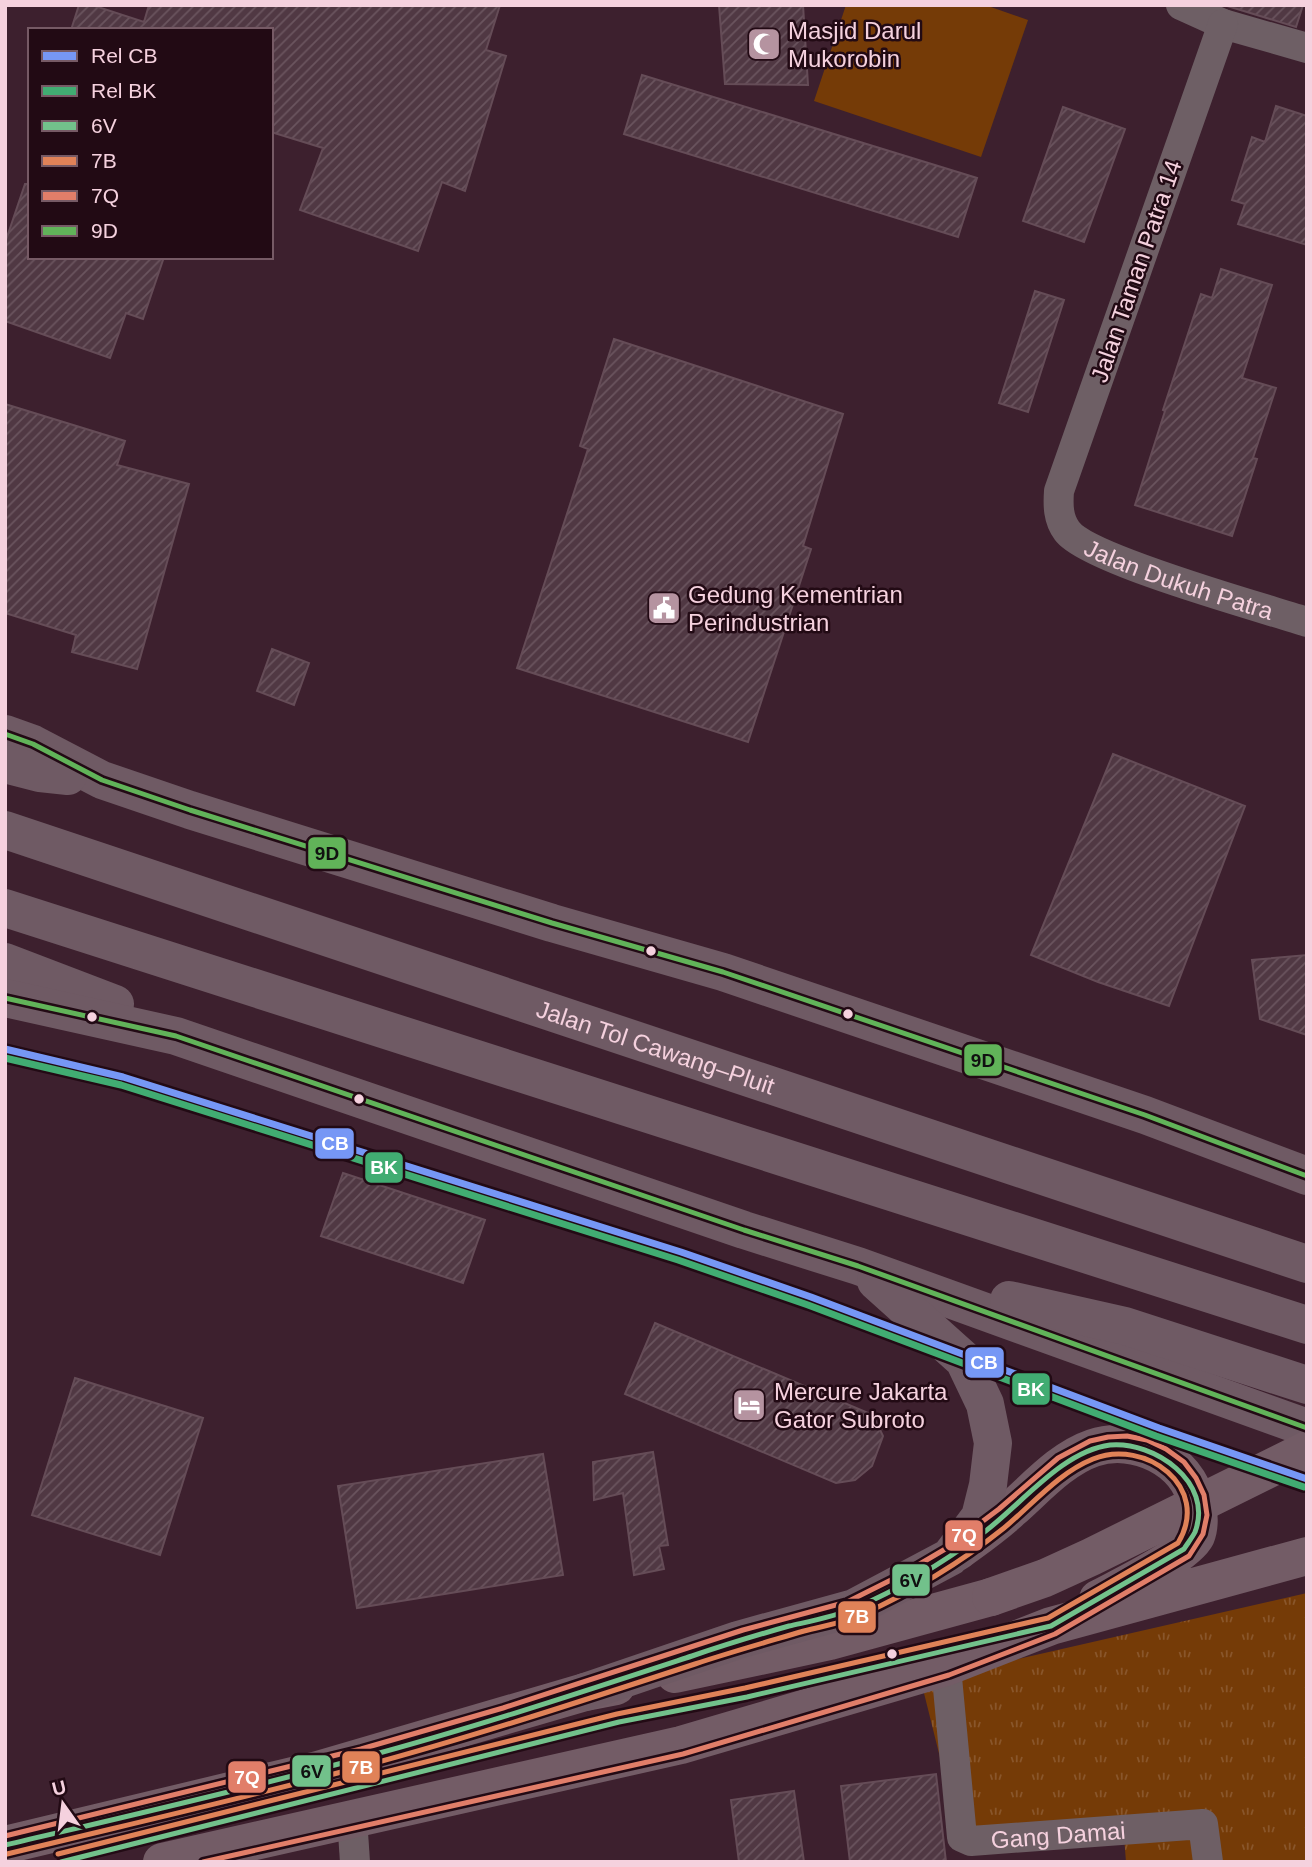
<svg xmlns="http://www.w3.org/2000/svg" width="1312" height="1867" viewBox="0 0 1312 1867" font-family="Helvetica,sans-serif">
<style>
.grass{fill:url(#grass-tufts)}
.garden{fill:#753b07}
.building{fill:url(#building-hatch);stroke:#654c57;stroke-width:2}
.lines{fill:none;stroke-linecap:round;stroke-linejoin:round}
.street{stroke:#6e5f65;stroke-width:30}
.primary{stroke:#735c66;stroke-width:38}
.highway{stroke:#6f5a64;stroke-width:38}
.primary-bridge{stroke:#735c66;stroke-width:38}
.bus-1-casing{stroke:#220a14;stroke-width:10}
.bus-2-casing{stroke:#220a14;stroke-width:10}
.bus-3-casing{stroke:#220a14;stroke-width:10}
.bus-4-casing{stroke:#220a14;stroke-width:10}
.bus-1{stroke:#72c18b;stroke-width:5}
.bus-2{stroke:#e08258;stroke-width:5}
.bus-3{stroke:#e17e69;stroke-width:5}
.bus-4{stroke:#61b359;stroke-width:5}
.rail-1-casing{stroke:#220a14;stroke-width:12}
.rail-2-casing{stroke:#220a14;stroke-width:12}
.rail-1{stroke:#7697f5;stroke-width:7}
.rail-2{stroke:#41ac72;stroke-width:7}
.bus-dot{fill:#f5d1de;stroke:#220a14;stroke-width:2.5}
.labels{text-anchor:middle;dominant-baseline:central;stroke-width:5;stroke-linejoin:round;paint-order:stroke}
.poi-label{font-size:24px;fill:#f5d1de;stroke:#220a14;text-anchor:start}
.street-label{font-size:24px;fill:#f5d1de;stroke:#220a14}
.line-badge{stroke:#220a14;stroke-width:2.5}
.badge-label{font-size:19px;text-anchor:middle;font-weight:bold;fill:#fff}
.pale-badge-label{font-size:19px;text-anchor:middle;font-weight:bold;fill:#111}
</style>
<defs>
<pattern id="grass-tufts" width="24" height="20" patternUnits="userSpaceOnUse" patternTransform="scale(1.75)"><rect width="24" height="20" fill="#753b07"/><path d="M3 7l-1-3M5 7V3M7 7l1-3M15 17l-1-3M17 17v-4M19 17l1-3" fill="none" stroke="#89562b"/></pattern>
<pattern id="building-hatch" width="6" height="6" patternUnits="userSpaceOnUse" patternTransform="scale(1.75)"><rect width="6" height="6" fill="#503843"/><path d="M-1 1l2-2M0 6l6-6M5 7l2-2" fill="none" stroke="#6a545e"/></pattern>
</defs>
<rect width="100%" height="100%" fill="#3d202e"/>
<path class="grass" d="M1307,1593V1862H1126L1124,1836L960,1838L922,1685L948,1675Z"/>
<path class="garden" d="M846,5H985L1028,20L981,157L814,101Z"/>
<path class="building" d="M79,5H92L144,22L149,5H500L486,50L506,56L465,191L442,182L418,251L300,210L323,148L271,132V30H71Z
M719,5H803L808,85L725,84Z
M1224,5H1303L1296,27Z
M642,75L977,178L958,237L624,134Z
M1276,106L1307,116V245L1238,224L1245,204L1232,200L1252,137L1265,142Z
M1063,107L1125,129L1084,242L1023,221Z
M25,184H30V257H164L143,319L126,313L110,358L5,321V243Z
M1221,269L1272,285L1242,378L1276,388L1253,458L1257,459L1232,536L1135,505L1165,411L1163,410L1201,294L1212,298Z
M1035,291L1064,300L1028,412L999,403Z
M614,339L843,414L803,546L811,549L748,742L517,668L588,449L580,446Z
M5,404L125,441L117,465L189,484L137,669L72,652L76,635L5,613Z
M272,649L309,663L294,705L257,691Z
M1113,754L1245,806L1169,1006L1098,982L1031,955Z
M1307,955V1035L1260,1019L1252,960Z
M343,1173L485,1220L463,1283L321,1236Z
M655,1323L873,1415L883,1436L872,1466L855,1480L836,1483L625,1394Z
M75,1378L203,1418L160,1555L32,1515Z
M653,1452L668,1545L659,1546L664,1569L634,1575L623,1493L594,1500L593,1462Z
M543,1454L563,1575L357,1608L338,1486Z
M936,1774L946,1862H850L841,1786Z
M794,1791L804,1862H739L731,1800Z"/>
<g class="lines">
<g class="street">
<path d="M1181,5L1223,24L1307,48"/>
<path id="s1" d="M1223,24L1059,491C1058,505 1058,519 1067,531C1088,560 1264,608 1307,622"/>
<path id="s2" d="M946,1667L962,1837L971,1841L1203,1824L1208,1862"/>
<path d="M352,1818L355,1862"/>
</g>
<path class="primary" d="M957,1552C976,1538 995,1525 1012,1509C1036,1488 1061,1459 1093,1448C1135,1434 1188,1459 1197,1504C1199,1514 1200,1526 1196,1536C1186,1556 1120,1587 1098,1599
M675,1674L830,1641L991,1597
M5,1845L318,1770L585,1692L616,1686
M162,1862L681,1745L946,1667L1051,1626L1307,1556"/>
<g class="highway">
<path d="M5,734L33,744L102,780L190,810L552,923L723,972L1145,1115L1307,1176"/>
<path d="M5,764L40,773L68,776"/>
<path id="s3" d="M5,830L1307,1264"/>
<path d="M5,908L1307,1325"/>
<path d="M5,962L115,1004"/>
<path d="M5,998L176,1036L744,1230L858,1266L1307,1428"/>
<path d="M1009,1300L1125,1326L1307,1385"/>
<path d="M585,1692L738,1640L854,1608L950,1557L980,1517L988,1485L993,1443L985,1404L964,1360L876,1281"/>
</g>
<path class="primary-bridge" d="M991,1597L1045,1578L1091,1557L1307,1450"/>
<g class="bus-1-casing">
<path id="bus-1" d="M5,1845C124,1817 243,1790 361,1758C473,1728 582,1692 692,1656C724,1645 757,1635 789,1626C811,1621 834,1617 855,1608C900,1589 944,1562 983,1533C1021,1505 1062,1451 1110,1445C1154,1441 1214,1482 1195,1532C1192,1538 1187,1544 1184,1549L1051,1626L747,1697L619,1722L61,1862"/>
</g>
<g class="bus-2-casing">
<path id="bus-2" d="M7,1854C126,1825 245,1798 364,1766C475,1736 585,1700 695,1664C731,1652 767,1642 804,1631C823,1626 843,1623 861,1615C912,1592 960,1563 1004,1528C1032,1505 1058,1473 1093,1459C1145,1438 1212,1487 1178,1543L1048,1618L745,1688L617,1714L58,1854"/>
</g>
<g class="bus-3-casing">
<path id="bus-3" d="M5,1836L361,1749L503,1708L743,1630L847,1602L901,1575L947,1548L999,1509L1058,1458L1090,1441L1108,1437L1127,1436L1147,1440L1166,1449L1184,1462L1196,1478L1204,1495L1207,1515L1203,1534L1189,1556L1055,1634L949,1675L683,1754L203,1862"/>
</g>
<g class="bus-4-casing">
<path id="bus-4" d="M5,734L33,744L102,780L190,810L552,923L723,972L1145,1115L1307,1176
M5,998L176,1036L744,1230L858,1266L1307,1428"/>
</g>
<use href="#bus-1" class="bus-1"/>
<use href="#bus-2" class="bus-2"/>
<use href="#bus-3" class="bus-3"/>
<use href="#bus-4" class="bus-4"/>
<g class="rail-1-casing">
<path id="rail-1" d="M5,1049L123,1077L681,1252L811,1297L1159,1428L1307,1479"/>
</g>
<g class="rail-2-casing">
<path id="rail-2" d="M5,1058L121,1085L678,1260L808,1305L1156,1436L1304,1487"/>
</g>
<use href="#rail-1" class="rail-1"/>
<use href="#rail-2" class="rail-2"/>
</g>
<defs>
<g id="mosque-square" transform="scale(1.75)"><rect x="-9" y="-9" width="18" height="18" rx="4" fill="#b593a0" stroke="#220a14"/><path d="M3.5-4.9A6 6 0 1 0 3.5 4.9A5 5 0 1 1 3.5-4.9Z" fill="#fff"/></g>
<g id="civic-square" transform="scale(1.75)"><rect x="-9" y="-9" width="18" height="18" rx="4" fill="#b593a0" stroke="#220a14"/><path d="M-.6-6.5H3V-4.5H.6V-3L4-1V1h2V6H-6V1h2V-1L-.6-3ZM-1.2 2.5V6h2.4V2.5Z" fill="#fff"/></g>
<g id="hotel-square" transform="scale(1.75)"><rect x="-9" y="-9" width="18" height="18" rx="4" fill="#b593a0" stroke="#220a14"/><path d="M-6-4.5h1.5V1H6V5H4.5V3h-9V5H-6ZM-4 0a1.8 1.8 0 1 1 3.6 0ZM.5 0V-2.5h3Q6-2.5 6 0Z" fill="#fff"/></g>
</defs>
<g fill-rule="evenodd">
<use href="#mosque-square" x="764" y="44"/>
<use href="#civic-square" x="664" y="608"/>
<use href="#hotel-square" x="749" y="1405"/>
</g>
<g class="bus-dot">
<circle cx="651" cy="951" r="6"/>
<circle cx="848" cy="1014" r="6"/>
<circle cx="92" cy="1017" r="6"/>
<circle cx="359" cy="1099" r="6"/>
<circle cx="892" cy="1654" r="6"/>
</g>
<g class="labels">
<g class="poi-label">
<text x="788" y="30">Masjid Darul<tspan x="788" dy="28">Mukorobin</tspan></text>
<text x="688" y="594">Gedung Kementrian<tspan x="688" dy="28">Perindustrian</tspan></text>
<text x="774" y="1391">Mercure Jakarta<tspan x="774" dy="28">Gator Subroto</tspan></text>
</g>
<g class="street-label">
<text transform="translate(1136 271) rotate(-71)">Jalan Taman Patra 14</text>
<text stroke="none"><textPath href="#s1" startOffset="660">Jalan Dukuh Patra</textPath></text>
<text stroke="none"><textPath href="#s3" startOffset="686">Jalan Tol Cawang–Pluit</textPath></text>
<text stroke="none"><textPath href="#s2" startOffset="268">Gang Damai</textPath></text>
</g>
</g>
<g class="line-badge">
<rect x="307" y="836" width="40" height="34" rx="7" fill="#61b359"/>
<rect x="963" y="1043" width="40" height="34" rx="7" fill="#61b359"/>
<rect x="314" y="1127" width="41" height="33" rx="7" fill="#7697f5"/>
<rect x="364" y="1151" width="40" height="33" rx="7" fill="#41ac72"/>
<rect x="964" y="1346" width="41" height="33" rx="7" fill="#7697f5"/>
<rect x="1011" y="1372" width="40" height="34" rx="7" fill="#41ac72"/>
<rect x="944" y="1519" width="40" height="33" rx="7" fill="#e17e69"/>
<rect x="891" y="1563" width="40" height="34" rx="7" fill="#72c18b"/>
<rect x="837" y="1600" width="40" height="34" rx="7" fill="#e08258"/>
<rect x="341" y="1750" width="40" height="34" rx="7" fill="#e08258"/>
<rect x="291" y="1754" width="41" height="34" rx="7" fill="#72c18b"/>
<rect x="227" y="1760" width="40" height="34" rx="7" fill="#e17e69"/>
</g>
<g class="badge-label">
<text x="335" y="1150">CB</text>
<text x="384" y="1174">BK</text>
<text x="984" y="1369">CB</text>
<text x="1031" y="1396">BK</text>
<text x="964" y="1542">7Q</text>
<text x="857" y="1623">7B</text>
<text x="361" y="1774">7B</text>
<text x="247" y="1784">7Q</text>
</g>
<g class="pale-badge-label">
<text x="327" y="860">9D</text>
<text x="983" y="1067">9D</text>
<text x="911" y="1587">6V</text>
<text x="312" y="1778">6V</text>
</g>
<rect width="1312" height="1867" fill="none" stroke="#f5d1de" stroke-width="14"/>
<rect x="28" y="28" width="245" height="231" fill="#220a14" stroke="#765a65" stroke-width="2"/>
<rect x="42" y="51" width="35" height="10" fill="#7697f5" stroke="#765a65" stroke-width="2"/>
<text x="91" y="63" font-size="21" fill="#f5d1de">Rel CB</text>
<rect x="42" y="86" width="35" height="10" fill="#41ac72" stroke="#765a65" stroke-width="2"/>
<text x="91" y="98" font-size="21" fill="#f5d1de">Rel BK</text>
<rect x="42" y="121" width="35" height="10" fill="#72c18b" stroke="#765a65" stroke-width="2"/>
<text x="91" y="133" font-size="21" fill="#f5d1de">6V</text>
<rect x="42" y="156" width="35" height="10" fill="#e08258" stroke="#765a65" stroke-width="2"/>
<text x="91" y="168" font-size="21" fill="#f5d1de">7B</text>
<rect x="42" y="191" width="35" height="10" fill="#e17e69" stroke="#765a65" stroke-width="2"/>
<text x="91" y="203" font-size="21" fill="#f5d1de">7Q</text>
<rect x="42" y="226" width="35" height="10" fill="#61b359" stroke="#765a65" stroke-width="2"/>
<text x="91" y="238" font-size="21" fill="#f5d1de">9D</text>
<g transform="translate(63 1804) rotate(346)" stroke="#220a14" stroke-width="5" paint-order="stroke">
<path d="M0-5L12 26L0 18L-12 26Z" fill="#f5d1de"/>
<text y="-10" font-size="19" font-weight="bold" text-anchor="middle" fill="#f5d1de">U</text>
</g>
</svg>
